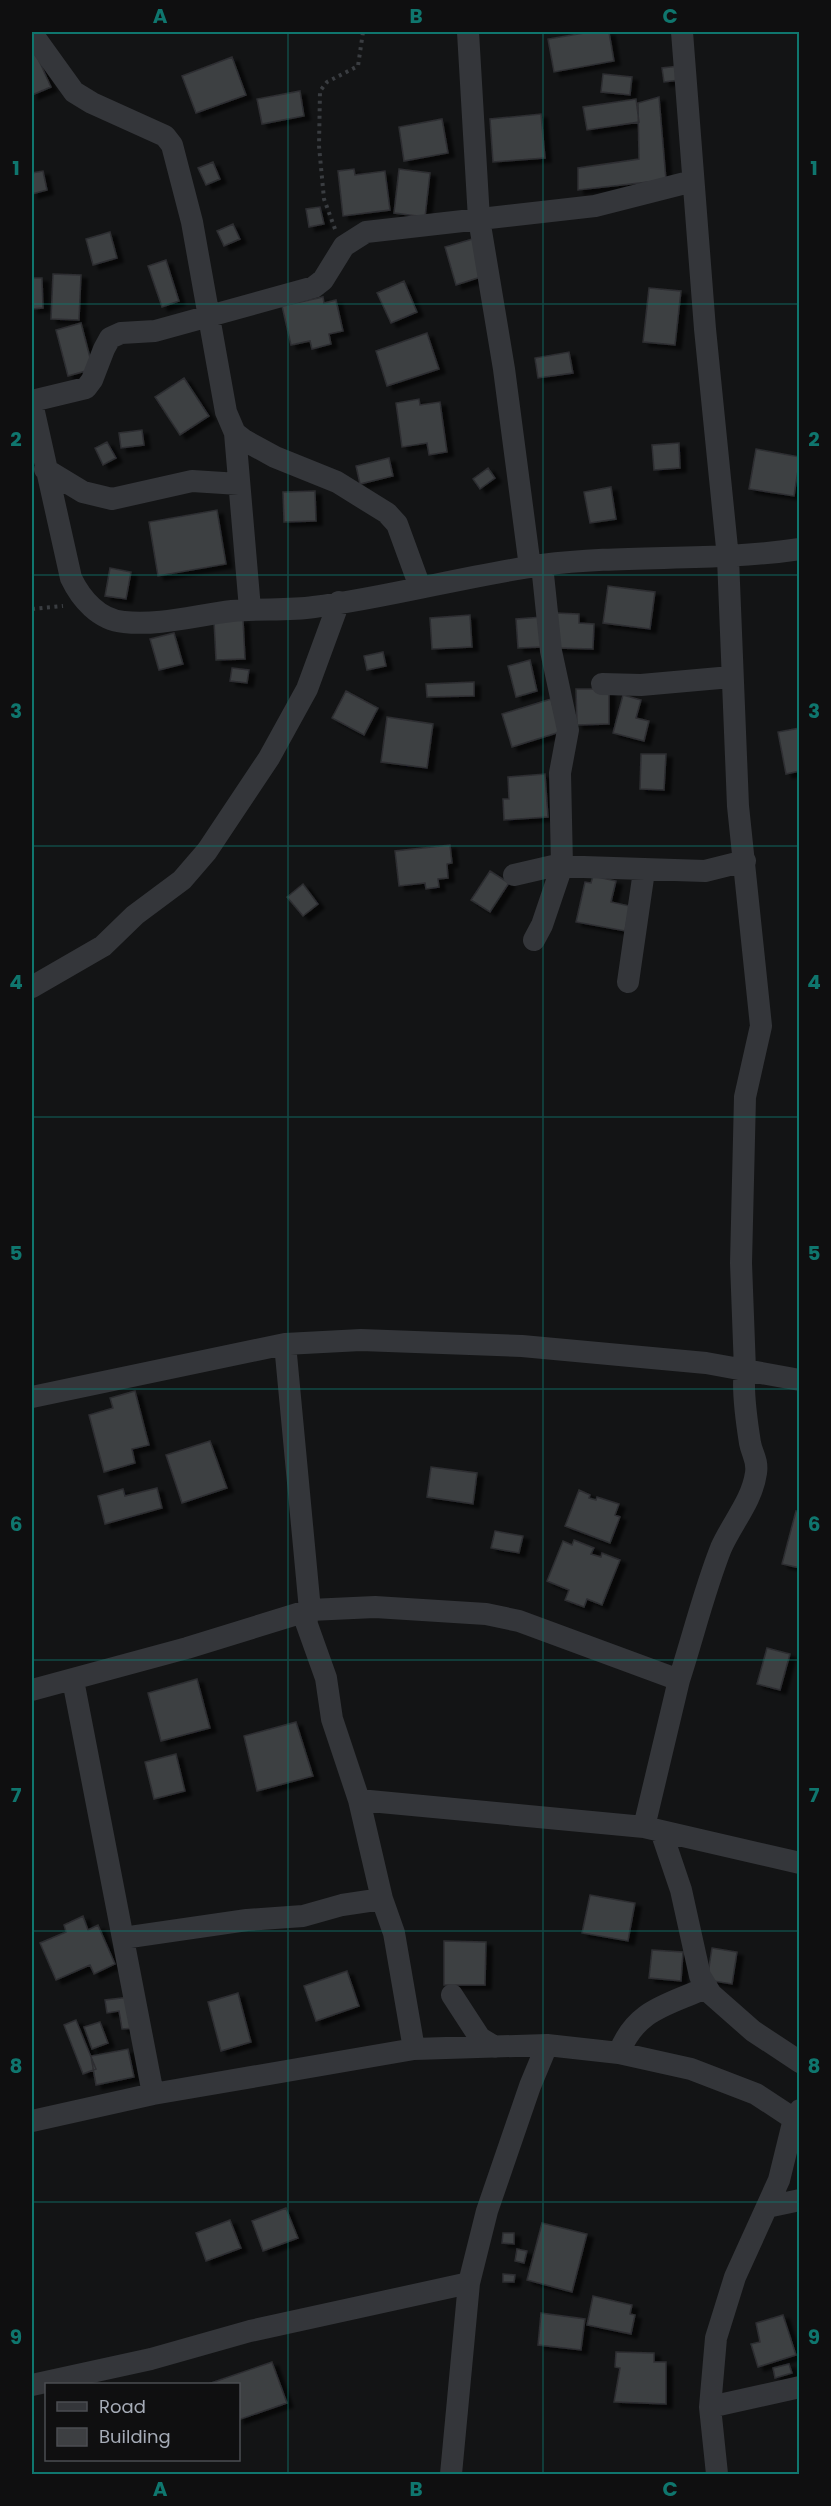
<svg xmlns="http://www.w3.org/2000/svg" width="831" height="2506" viewBox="0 0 831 2506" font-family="Poppins,sans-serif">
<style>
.building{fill:#3d3f42;stroke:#2d2e31;stroke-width:1.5;filter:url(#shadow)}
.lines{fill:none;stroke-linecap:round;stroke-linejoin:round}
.path{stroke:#3a3d41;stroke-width:4;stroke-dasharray:3 4.5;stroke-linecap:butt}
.minor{stroke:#34363a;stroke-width:22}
.grid{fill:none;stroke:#0f766e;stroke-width:1.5;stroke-opacity:0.55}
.neatline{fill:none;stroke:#0f766e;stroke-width:2}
.grid-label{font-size:20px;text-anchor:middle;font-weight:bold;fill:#0f766e}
</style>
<defs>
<filter id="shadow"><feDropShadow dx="6" dy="4" stdDeviation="1.5" flood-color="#0009"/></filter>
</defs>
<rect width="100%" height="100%" fill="#131415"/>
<path class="building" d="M590,32H609L614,61L554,72L548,39Z
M32,45L51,87L32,95Z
M232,57L246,95L196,113L182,76Z
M679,66L680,80L664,82L662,68Z
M603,74L632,77L630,95L601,92Z
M300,91L304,116L262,124L257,99Z
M659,97L666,180L578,190V168L639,159L638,103Z
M636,99L639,122L587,130L583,107Z
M541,114L545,158L493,162L490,119Z
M442,119L448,153L404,161L399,127Z
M213,162L220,179L206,185L198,168Z
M354,169L355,175L385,171L390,210L343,216L338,171Z
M399,169L430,173L425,217L394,213Z
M43,171L47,190L32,194V173Z
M320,207L324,224L309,227L306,209Z
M233,224L240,239L224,246L217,231Z
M110,232L117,258L93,265L86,239Z
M476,238L487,275L456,285L445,247Z
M166,260L179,301L162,307L148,266Z
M53,274L81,275L79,320L51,319Z
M32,278H42L43,308L32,309Z
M404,281L417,312L391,323L377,293Z
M649,288L681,291L675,345L643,342Z
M323,297L324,303L336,300L343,331L329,334L331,344L312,349L310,341L291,345L282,306Z
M81,323L93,369L68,376L56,330Z
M427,333L439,369L387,386L376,351Z
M569,352L573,373L538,378L535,358Z
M184,378L209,416L180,435L155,397Z
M419,399L420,405L440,402L447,452L429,455L427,443L402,447L396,403Z
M142,430L144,445L121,448L119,433Z
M107,442L116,458L103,465L95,448Z
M679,443L680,468L654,470L652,445Z
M756,449L800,457L794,496L749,489Z
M389,458L393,476L360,484L356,466Z
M488,468L495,478L480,489L473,479Z
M611,487L616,519L590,523L584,492Z
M315,491L316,521L284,522L283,492Z
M217,510L226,564L158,576L149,522Z
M110,568L131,572L126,599L105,596Z
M608,586L655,592L650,629L603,623Z
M556,613L579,614V623L594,624L593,649L555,648Z
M470,615L472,647L432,649L430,618Z
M542,617L544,647L518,648L516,619Z
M243,619L245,659L216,660L214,621Z
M174,633L183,664L159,670L150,639Z
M383,652L386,666L367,670L364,656Z
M530,660L537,691L516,697L508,666Z
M232,668L249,670L247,683L230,681Z
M474,682V696L427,697L426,684Z
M576,689H609V724L577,725Z
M346,691L378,708L364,735L332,718Z
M623,695L641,700L636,718L649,721L644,741L613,733Z
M551,699L560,732L512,747L502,714Z
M387,717L433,724L427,768L381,762Z
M800,728V771L786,774L778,732Z
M641,754H666L664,790L640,789Z
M545,774L548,817L504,820L503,799H509L508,777Z
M450,845L452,863L447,864L448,878L438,879L439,887L426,889L425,883L399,886L395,851Z
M490,871L509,883L490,912L471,900Z
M593,876L616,881L611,902L630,906L625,931L576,922L585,882L591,883Z
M303,884L318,904L303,916L287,897Z
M135,1391L149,1445L132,1449L135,1463L104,1472L89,1415L113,1408L110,1398Z
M210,1441L227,1488L182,1503L166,1455Z
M431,1467L477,1473L473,1504L427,1497Z
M157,1488L162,1508L105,1524L98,1496L123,1489L125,1496Z
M579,1490L590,1495L589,1498L596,1500L597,1497L619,1504L615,1515L620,1517L610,1543L565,1526Z
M796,1511L800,1512V1568L782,1564Z
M495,1531L523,1536L519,1553L491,1548Z
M574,1540L594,1548L591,1554L601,1557L602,1553L620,1560L602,1605L587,1599L584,1607L565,1600L569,1590L547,1581L563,1541L572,1545Z
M767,1648L790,1654L780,1690L757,1684Z
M197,1679L210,1728L161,1741L148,1693Z
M296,1722L313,1776L257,1791L244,1736Z
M176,1754L185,1791L154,1799L145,1762Z
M590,1895L635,1903L628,1941L582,1933Z
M83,1916L88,1930L98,1925L115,1964L94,1974L90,1965L56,1980L40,1943L66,1932L64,1925Z
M444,1941L486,1942L485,1985H444Z
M712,1948L737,1952L732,1984L707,1980Z
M652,1950L683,1952L681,1981L649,1978Z
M347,1971L359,2006L316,2021L304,1986Z
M238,1993L251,2042L221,2051L208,2002Z
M130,1997L135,2028L122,2029L119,2011L107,2013L105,2000Z
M76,2020L96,2069L83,2074L64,2025Z
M100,2022L108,2043L92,2049L84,2027Z
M128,2049L134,2077L96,2085L91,2056Z
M286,2208L298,2238L263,2251L252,2221Z
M230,2220L241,2248L206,2261L196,2233Z
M542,2223L587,2234L572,2292L527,2280Z
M503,2233H514V2244L502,2243Z
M517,2249L527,2251L524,2263L515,2261Z
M503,2274L515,2275L514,2282H503Z
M593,2296L632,2305L630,2314L635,2315L631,2334L587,2325Z
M541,2313L585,2319L581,2350L538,2345Z
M783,2315L796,2355L758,2367L751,2344L760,2342L756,2323Z
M616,2352L654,2353V2362H666V2404L614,2402L620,2368L615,2367Z
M272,2362L287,2403L238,2420V2384H208Z
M789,2364L792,2373L775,2378L773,2368Z"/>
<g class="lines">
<path class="path" d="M335,229L324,199L319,146L320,91L327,82L358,66L363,32
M32,609L63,606"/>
<path class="minor" d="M468,32L479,219L504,369L530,567
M33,35L74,92L92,103L165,136L172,145L192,222L226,412L235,433L244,440L275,457L337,482L387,513L397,524L420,587
M32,401L86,388L92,380L104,349L110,338L121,333L155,331L314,287L323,280L344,246L366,232L595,206L693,181
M32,403L71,578C81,599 99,620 124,622C159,626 197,615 232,611C259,608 287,611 314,607C390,597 465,576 542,565C627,554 714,562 800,549
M235,433L250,609
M45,469L83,492L112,499L192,481L239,484
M602,684L641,685L731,677
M514,875L553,866L705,871L745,861
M534,940L542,925L562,866L560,773L568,730L551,651L542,565
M628,982L644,871
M32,987L103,946L135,915L182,880L207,851L269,758L307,689L339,602
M285,1344L310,1610L306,1622L326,1678L332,1719L359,1800L644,1827L800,1863
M32,1397L285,1344L361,1340L522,1346L706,1363L800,1380
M73,1680L153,2094
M679,1680C693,1637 704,1591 721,1548C732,1523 752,1501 756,1473C758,1460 752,1454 750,1443C747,1424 742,1387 745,1370L741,1263L745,1097L761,1026L738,806L728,558L705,329L682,32
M32,1690L187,1648L310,1610L375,1607L486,1614L519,1621L679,1680L644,1827
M359,1800L382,1899L394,1933L414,2049
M661,1831L681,1890L700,1976L711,1994L753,2031L800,2062
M123,1938L247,1920L303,1916L342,1905L382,1899
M452,1995L480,2038L495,2047
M619,2053C636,2008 670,2005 707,1987
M32,2121L153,2094L414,2049L547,2045L619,2053L691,2069L756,2094L794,2119
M767,2207L800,2200
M32,2385L151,2359L250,2331L469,2283
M710,2407L800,2387
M451,2474L469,2283L487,2211L530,2086L547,2045
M717,2474L710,2407L716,2338L735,2277L779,2180L794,2119L800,2110"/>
</g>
<path class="grid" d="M288,32V2474M543,32V2474M32,304H800M32,575H800M32,846H800M32,1117H800M32,1389H800M32,1660H800M32,1931H800M32,2202H800"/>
<rect width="831" height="2506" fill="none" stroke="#0f0f10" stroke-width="66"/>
<rect x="45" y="2383" width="195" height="78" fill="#0f0f10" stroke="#4b4d52" stroke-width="1.5"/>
<rect x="57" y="2402" width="30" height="9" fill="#34363a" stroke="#4b4d52" stroke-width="1.5"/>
<text x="99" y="2413" font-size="18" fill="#a5abb6">Road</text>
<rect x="57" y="2428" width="30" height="18" fill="#3d3f42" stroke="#4b4d52" stroke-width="1.5"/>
<text x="99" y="2443" font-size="18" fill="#a5abb6">Building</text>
<rect x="33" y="33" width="765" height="2440" class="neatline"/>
<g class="grid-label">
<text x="160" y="23">A</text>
<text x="416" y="23">B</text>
<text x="670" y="23">C</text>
<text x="16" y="175">1</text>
<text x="814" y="175">1</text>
<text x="16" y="446">2</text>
<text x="814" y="446">2</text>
<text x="16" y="718">3</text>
<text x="814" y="718">3</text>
<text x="16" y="989">4</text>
<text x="814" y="989">4</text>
<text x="16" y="1260">5</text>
<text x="814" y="1260">5</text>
<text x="16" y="1531">6</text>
<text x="814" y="1531">6</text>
<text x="16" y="1802">7</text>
<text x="814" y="1802">7</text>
<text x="16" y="2073">8</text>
<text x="814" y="2073">8</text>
<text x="16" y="2344">9</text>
<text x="814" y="2344">9</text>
<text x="160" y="2496">A</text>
<text x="416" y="2496">B</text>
<text x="670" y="2496">C</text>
</g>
</svg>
